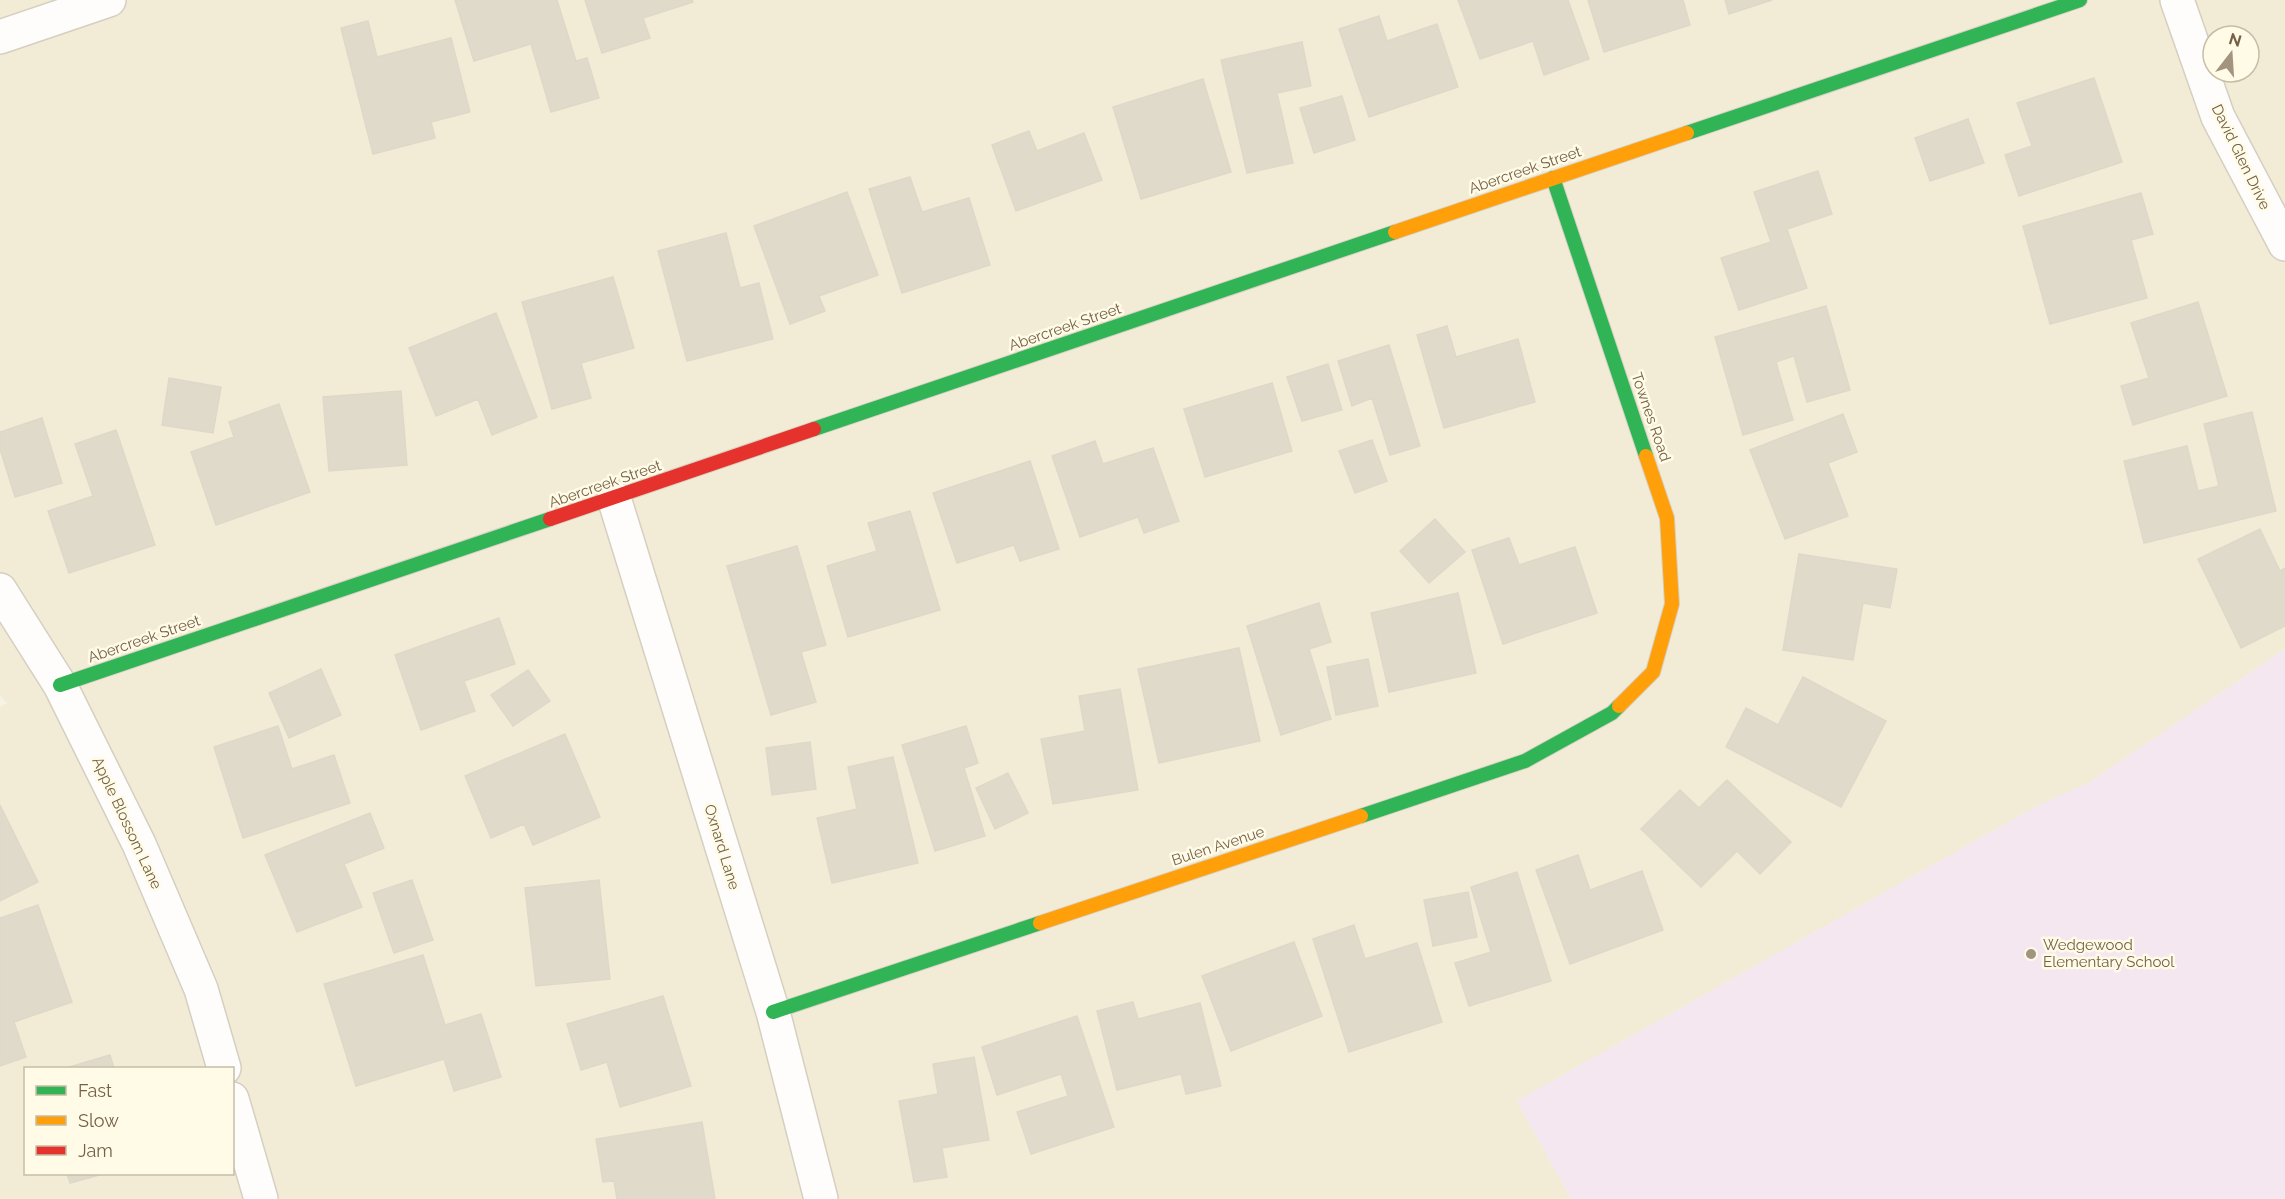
<svg xmlns="http://www.w3.org/2000/svg" width="2285" height="1199" viewBox="0 0 2285 1199" font-family="Raleway,sans-serif">
<style>
.residential{fill:#f2ecd6;fill-rule:evenodd}
.education{fill:#f5e7f0}
.building{fill:#e0dacb;stroke:#dfd8c9;stroke-width:1.5}
.lines{fill:none;stroke-linecap:round;stroke-linejoin:round}
.street-casing{stroke:#d5cfc2;stroke-width:36}
.fast-casing{stroke:#d7d0c3;stroke-width:16}
.slow-casing{stroke:#d7d0c3;stroke-width:16}
.jam-casing{stroke:#d7d0c3;stroke-width:16}
.street{stroke:#fefdfb;stroke-width:33}
.fast{stroke:#30b455;stroke-width:14}
.slow{stroke:#ff9f0a;stroke-width:14}
.jam{stroke:#e5322d;stroke-width:14}
.poi-dot{fill:#a2947f;stroke:#fffbe7;stroke-width:2}
.labels{text-anchor:middle;dominant-baseline:central;stroke-width:5;stroke-linejoin:round;paint-order:stroke}
.street-label{font-size:15px;fill:#746147;stroke:#fffbe7}
.poi-label{font-size:15px;fill:#746147;stroke:#fffbe7;text-anchor:start}
</style>
<rect width="100%" height="100%" fill="#f6f3e6"/>
<path class="residential" d="M0,0H2285V649L2090,782L2035,807L1517,1101L1571,1199H0V707L7,703L0,696ZM2213,36H2249V72H2213ZM26,1068H232V1174H26Z"/>
<path class="education" d="M2285,649V1199H1571L1517,1101L2035,807L2090,782Z"/>
<path class="building" d="M455,0H557L576,61L587,58L599,98L551,112L531,44L474,61Z
M585,0H692L693,2L643,18L650,38L602,53Z
M1458,0H1568L1589,59L1544,75L1533,41L1480,59Z
M1588,0H1683L1690,25L1604,52Z
M1725,0H1772L1729,14Z
M1379,16L1387,41L1437,24L1458,87L1369,117L1339,29Z
M368,21L377,57L451,38L470,112L431,122L435,138L373,154L341,28Z
M1302,42L1311,86L1277,93L1293,163L1247,173L1221,60Z
M2094,78L2122,162L2019,196L2005,155L2032,146L2017,103Z
M1203,79L1231,172L1141,199L1113,107Z
M1342,96L1355,140L1314,153L1300,108Z
M1968,119L1984,163L1930,181L1915,138Z
M1029,131L1037,151L1084,133L1102,180L1016,211L992,145Z
M1818,171L1832,214L1787,229L1807,288L1739,310L1721,258L1771,242L1754,192Z
M910,177L922,212L969,198L990,265L902,293L869,189Z
M847,192L878,275L819,296L825,311L790,324L754,226Z
M2141,193L2153,234L2131,240L2147,298L2050,324L2023,226Z
M726,233L740,288L759,283L773,339L687,361L658,251Z
M613,277L634,348L581,363L591,398L552,409L522,302Z
M2198,302L2227,396L2133,425L2121,386L2149,378L2131,323Z
M1826,306L1850,390L1807,402L1794,356L1776,362L1793,420L1743,435L1715,337Z
M496,313L537,417L492,435L478,399L436,416L409,348Z
M1447,326L1456,357L1518,339L1535,402L1444,428L1417,335Z
M1389,345L1420,446L1390,455L1372,398L1352,406L1338,361Z
M1328,364L1342,410L1302,421L1287,377Z
M169,378L221,387L213,433L162,425Z
M1272,383L1292,451L1205,477L1184,409Z
M401,391L407,465L329,471L323,397Z
M279,404L310,492L216,525L191,452L234,437L229,422Z
M2252,412L2276,511L2144,543L2124,461L2187,446L2198,491L2219,486L2204,424Z
M1843,414L1857,452L1828,463L1848,516L1785,539L1750,450Z
M42,418L62,483L15,497L0,449V432Z
M116,430L155,545L69,573L48,511L93,496L75,444Z
M1372,440L1387,481L1355,493L1339,451Z
M1095,441L1103,464L1153,448L1179,521L1144,533L1138,517L1080,537L1052,456Z
M1030,461L1059,549L1020,561L1014,545L957,563L933,493Z
M910,511L940,610L848,637L827,566L877,551L868,523Z
M1435,519L1465,552L1429,583L1400,551Z
M2260,529L2280,571L2285,568V626L2241,648L2198,559Z
M1509,538L1519,565L1575,547L1597,613L1503,644L1472,550Z
M797,546L826,645L801,652L816,702L771,715L727,566Z
M1799,554L1897,569L1890,608L1863,603L1853,660L1783,650Z
M1458,593L1476,673L1389,692L1371,613Z
M1319,603L1331,642L1309,649L1331,719L1281,735L1247,626Z
M499,618L515,664L464,681L475,711L421,730L395,655Z
M1239,648L1260,741L1159,763L1138,669Z
M1368,659L1378,706L1336,715L1327,667Z
M321,669L341,715L289,738L269,693Z
M528,670L550,701L513,726L491,695Z
M1803,677L1886,721L1841,807L1726,747L1746,708L1778,725Z
M1120,689L1138,790L1053,804L1041,739L1085,731L1079,696Z
M278,726L292,769L334,755L350,803L243,838L214,747Z
M966,726L978,763L964,768L985,836L935,851L902,745Z
M565,734L600,817L533,845L524,824L491,838L465,776Z
M810,742L816,789L772,795L766,748Z
M893,757L918,863L832,883L817,818L857,809L848,767Z
M1008,773L1028,813L995,829L976,788Z
M1727,780L1791,842L1760,874L1737,851L1701,887L1641,829L1680,790L1699,808Z
M0,805L38,882L0,901Z
M370,813L384,848L344,864L362,907L297,932L265,855Z
M1578,855L1590,890L1642,871L1663,930L1570,964L1536,870Z
M1517,872L1551,981L1469,1006L1455,963L1491,952L1471,887Z
M412,880L433,940L394,953L373,893Z
M599,880L610,979L536,986L525,888Z
M1468,892L1477,937L1433,946L1424,900Z
M38,905L72,1002L14,1022L26,1057L0,1066V918Z
M1354,925L1365,959L1417,943L1442,1022L1349,1052L1313,939Z
M1294,942L1322,1016L1231,1051L1202,976Z
M423,955L445,1025L481,1014L501,1077L454,1091L444,1059L356,1086L324,984Z
M663,996L691,1086L620,1107L607,1062L581,1070L567,1024Z
M1133,1002L1138,1019L1200,1003L1221,1086L1186,1094L1181,1074L1117,1090L1097,1011Z
M1077,1016L1114,1127L1031,1154L1017,1112L1068,1096L1061,1074L997,1095L982,1047Z
M110,1055L114,1068H66Z
M974,1057L989,1140L942,1148L947,1177L914,1182L899,1101L938,1094L933,1064Z
M702,1122L715,1199H617L614,1181L603,1182L596,1139Z
M67,1174H103L70,1183Z"/>
<g class="lines">
<g class="street-casing">
<path id="street" d="M2177,0L2218,117L2285,244
M0,37L109,0
M614,498L773,1012L821,1199
M0,590L60,685L139,844L201,989L224,1068
M232,1099L261,1199"/>
</g>
<g class="fast-casing">
<path id="fast" d="M1687,133L2080,0
M1553,178L1646,456
M814,429L1395,232
M60,685L550,519
M1361,816L1525,761L1612,713L1619,706
M773,1012L1040,923"/>
</g>
<g class="slow-casing">
<path id="slow" d="M1395,232L1687,133
M1619,706L1653,672L1672,604L1667,518L1646,456
M1040,923L1361,816"/>
</g>
<g class="jam-casing">
<path id="jam" d="M550,519L814,429"/>
</g>
<use href="#street" class="street"/>
<use href="#fast" class="fast"/>
<use href="#slow" class="slow"/>
<use href="#jam" class="jam"/>
</g>
<circle class="poi-dot" cx="2031" cy="954" r="6"/>
<g class="labels">
<g class="street-label">
<text transform="translate(2241 157) rotate(64)">David Glen Drive</text>
<text transform="translate(1525 170) rotate(-19)">Abercreek Street</text>
<text transform="translate(1065 327) rotate(-19)">Abercreek Street</text>
<text transform="translate(1651 417) rotate(71)">Townes Road</text>
<text transform="translate(605 484) rotate(-19)">Abercreek Street</text>
<text transform="translate(144 639) rotate(-19)">Abercreek Street</text>
<text transform="translate(127 823) rotate(65)">Apple Blossom Lane</text>
<text transform="translate(1218 846) rotate(-18)">Bulen Avenue</text>
<text transform="translate(722 847) rotate(73)">Oxnard Lane</text>
</g>
<g class="poi-label">
<text x="2043" y="945">Wedgewood<tspan x="2043" dy="17">Elementary School</tspan></text>
</g>
</g>
<rect x="24" y="1067" width="210" height="108" fill="#fffbe7" stroke="#c7bda7" stroke-width="1.5"/>
<rect x="36" y="1086" width="30" height="9" fill="#30b455" stroke="#c7bda7" stroke-width="1.5"/>
<text x="78" y="1097" font-size="18" fill="#746147">Fast</text>
<rect x="36" y="1116" width="30" height="9" fill="#ff9f0a" stroke="#c7bda7" stroke-width="1.5"/>
<text x="78" y="1127" font-size="18" fill="#746147">Slow</text>
<rect x="36" y="1146" width="30" height="9" fill="#e5322d" stroke="#c7bda7" stroke-width="1.5"/>
<text x="78" y="1157" font-size="18" fill="#746147">Jam</text>
<g transform="translate(2231 54) rotate(17)"><circle r="28" fill="#fffbe7" stroke="#c7bda7" stroke-width="1.5"/>
<path d="M0-4.5L10 22L0 15L-10 22Z" fill="#a2947f"/>
<text y="-9" font-size="16" font-weight="bold" text-anchor="middle" fill="#746147">N</text>
</g>
</svg>
